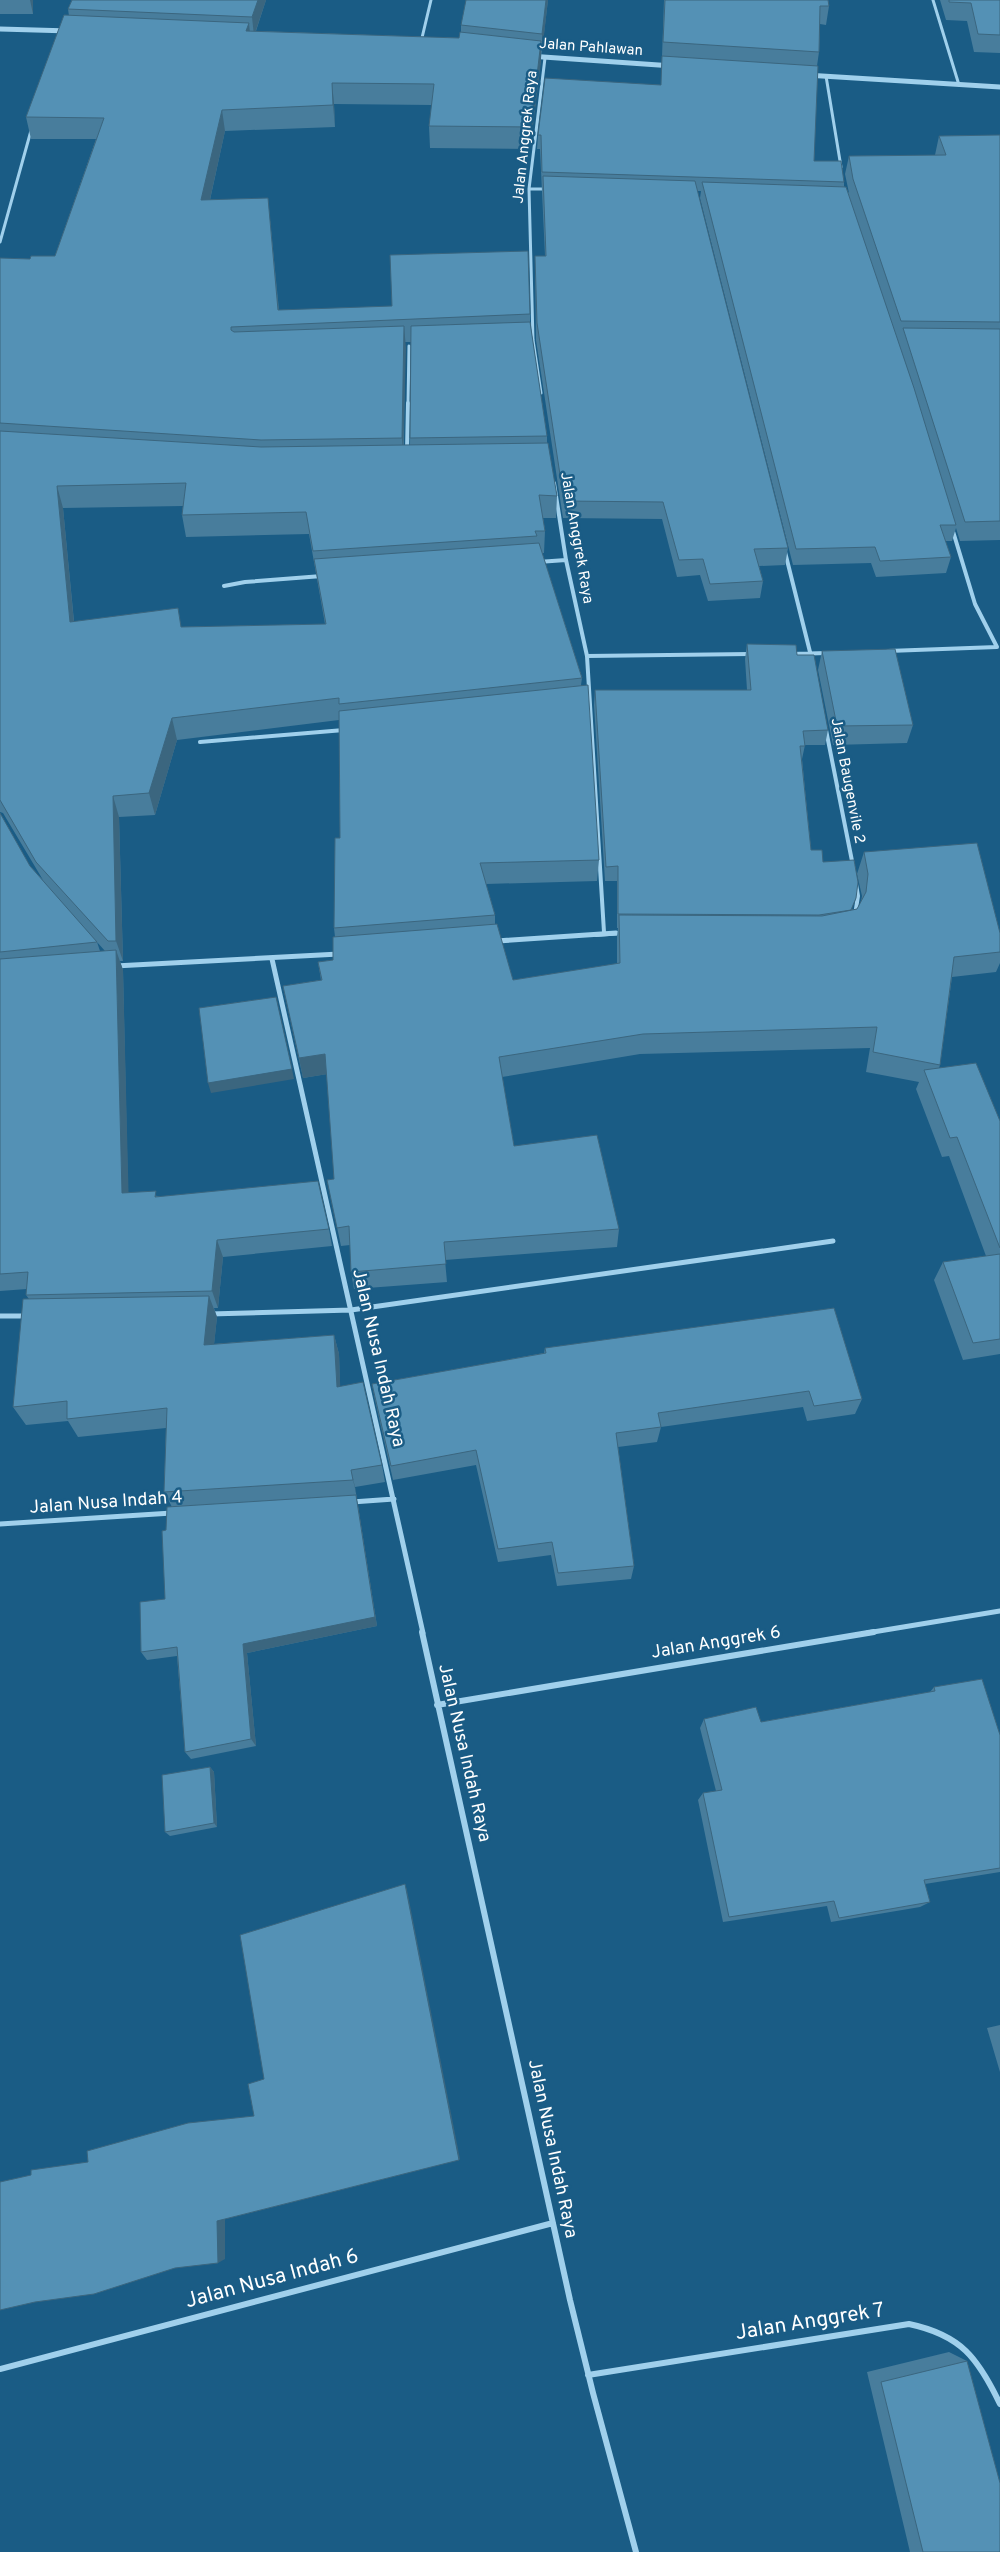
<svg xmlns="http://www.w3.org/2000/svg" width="1000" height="2552" viewBox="0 0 1000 2552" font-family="Overpass,sans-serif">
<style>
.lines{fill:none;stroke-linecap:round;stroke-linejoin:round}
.minor-far3{stroke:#a0d0ec;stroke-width:3}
.minor-far2{stroke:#a0d0ec;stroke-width:4}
.minor-far1{stroke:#a0d0ec;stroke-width:5}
.minor{stroke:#a0d0ec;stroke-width:6}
.tertiary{stroke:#a0d0ec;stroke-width:5}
.wall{fill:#487d9c;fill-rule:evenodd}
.shaded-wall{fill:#3b667f}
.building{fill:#5491b5;stroke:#3b667f}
.labels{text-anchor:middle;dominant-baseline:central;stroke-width:5;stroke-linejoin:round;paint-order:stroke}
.far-street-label{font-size:15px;fill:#fff;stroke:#1a5c85}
.street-label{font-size:18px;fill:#fff;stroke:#1a5c85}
.near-street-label{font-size:21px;fill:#fff;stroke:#1a5c85}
</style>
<rect width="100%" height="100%" fill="#1a5c85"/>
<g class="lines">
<path class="minor-far3" d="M933,0L959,85
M421,42L431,0
M826,76L841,167
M529,189H548
M0,242L32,127
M541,393L533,340L529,189L545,58
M408,404L409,346"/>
<path class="minor-far2" d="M407,451L408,403
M554,483L566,560L587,656L604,932
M785,552L812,660
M538,562L566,560
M224,586L245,582L322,576
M888,651L997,647L975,604L952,528
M791,654L827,653
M587,656L750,654
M826,730L853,866
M200,742L344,730
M855,915L858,896L856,884
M596,935L623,933"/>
<path class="minor-far1" d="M497,941L616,933
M272,959L423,1633
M115,966L339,954
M210,1314L351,1310L833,1241
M0,1316H27
M352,1502L394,1499
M0,1524L172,1513
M867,1633L1000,1611"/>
<path class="minor" d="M422,1632L570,2300L593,2393L636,2552
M437,1705L874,1632
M0,2369L553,2223
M588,2375L909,2324C961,2335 978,2358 1000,2404"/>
<path class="tertiary" d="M0,29L70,31
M529,56L673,66
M806,75L1000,87"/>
</g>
<path class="wall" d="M0,0H33V14H0Z
M72,0H266L256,31L459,38L461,32V25L548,0L530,149L430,148L429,126L432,105L334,104L335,127L225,131L210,200L270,220L279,310L530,314V322L547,436V443L557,496L556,518H543L545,531L544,553H542L582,678L581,685L599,860L597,881L486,884L495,915V924L513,980L617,964V936L618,928H617V881H605L594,705L595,690H747L745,659L747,644L797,655L828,730L825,745H805L802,759L811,850L823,862L853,910L857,909L861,902L862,896L857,874L864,852L1000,933V963L996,972L952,977L940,1065L939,1068L1000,1121V1354L963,1360L934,1280L943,1262L986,1256L949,1156L942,1157L916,1089L919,1082L866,1072L870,1048L640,1054L502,1077L514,1146L619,1229L617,1247L445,1260L447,1282L354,1289L351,1272L350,1245L341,1246L327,1180L334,1179L327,1074L303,1078L283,986L321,980L318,962L333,960L335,937L334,928L340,838L339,720L177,740L155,815L119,817L123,961H120L123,970L128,1192L158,1196L329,1229L332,1246L223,1257L218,1308H214L217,1317L214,1344L334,1335L339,1354L340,1386L382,1465L385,1482L355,1487L377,1626L247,1653L256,1746L191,1759L185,1752L177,1656L147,1660L141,1652L165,1599L166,1530L172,1507L164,1492L166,1428L78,1437L68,1421L26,1425L13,1407L29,1299L26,1295L27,1289L0,1291V813L30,866L43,880L3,813L0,812V258L30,259L55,256L96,139H31L26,117L69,16L68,9ZM405,342H411L410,445H404ZM183,506L182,515L186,537L309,534L325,624L182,627L74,621L63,508ZM81,924L105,951H100L97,942Z
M664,0H828L829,6L826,25L820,24L819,52L817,66L814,161L844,182V186L849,193L845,174L849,156L935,155L939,136L1000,135V540L960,541L956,528L952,541H945L951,557L946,573L876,577L871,563L793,565L700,198L701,191H697L788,548L785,565L759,566L763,581L760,598L708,601L700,575L677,577L662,519L563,518L536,340L535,256H545L540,149H537L538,135L661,85Z
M940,0H1000V53L974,52L967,21L946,20Z
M822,651L913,725L907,743L833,745L818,670Z
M545,1348L862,1399L855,1414L807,1421L803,1407L661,1427L657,1442L618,1447L634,1566L631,1579L557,1586L551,1555L498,1562L476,1465L393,1480L375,1400L372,1384L544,1353Z
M934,1687L1000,1735V1872L925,1884L930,1902L920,1907L831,1922L827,1906L723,1922L698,1800L703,1793L716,1791L700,1728L704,1719L761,1722L930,1692Z
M210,1767L214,1772L217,1827L170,1836L165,1832Z
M1000,2025V2072L987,2028Z
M949,2352L967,2361L1000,2552H910L867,2372Z"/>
<path class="shaded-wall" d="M30,0H33V14Z
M258,0H266L254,36L252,17Z
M546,0H548L542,53V34Z
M249,23L251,44L246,31Z
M541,41V62L530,149L531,127Z
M332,83L334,104L335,127L333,105Z
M222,110L225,131L205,222L201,200Z
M268,198L270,220L280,325L278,310Z
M404,326L406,348L403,460L402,438Z
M57,486L63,508L76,644L70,622Z
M172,718L177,740L155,815L149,793Z
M113,796L119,817L123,961L116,941Z
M116,950L123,970L129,1210L122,1193Z
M325,1054L328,1074L303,1078L299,1058Z
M292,1069L294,1079L211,1093L208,1083Z
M217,1240L223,1257L218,1308L212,1291Z
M209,1296L217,1317L212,1364L204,1345Z
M334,1335L339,1354L341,1406L337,1387Z
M351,1470L355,1487L357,1497L353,1480Z
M356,1495L358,1506L377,1626L247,1653L256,1746L251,1739L243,1644Z
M210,1767L214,1772L217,1827L214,1823Z
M405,1884L407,1890L460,2159L459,2160Z
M225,2218V2259L218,2263L217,2221Z"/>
<path class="building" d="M72,0H258L252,17L68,9Z
M466,0H546L542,34L461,25Z
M665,0H828L829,6H820L819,52L663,42Z
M949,0H1000V35L978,34L971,3L949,2Z
M64,15L249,23L246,31L459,38L460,32L541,41L531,127L429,126L434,84L332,83L333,105L222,110L201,200L268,198L278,310L392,306L390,255L528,251L530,314L231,327V330L234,332L404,326L402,438L261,440L0,423V258L30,259L31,256H55L104,118L26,117Z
M662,56L818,66L814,161H841L844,182L542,172L541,135H538L545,78L661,85Z
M1000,135V322L901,321L853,179L849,156L946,155L939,136Z
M543,176L695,181L788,548L754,549L763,581L710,584L703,559L679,560L663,502L564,501L537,323L535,256H546Z
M702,182L846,187L914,388L956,525H940L951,557L880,561L875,547L796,549Z
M530,322L547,436L410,438L411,326Z
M903,328L1000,329V521L965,522Z
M0,431L261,447L548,443L557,496L539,495L545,531H535L537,536L313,551L306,512L182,515L186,483L57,486L70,622L178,608L181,627L326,624L314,559L539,543L582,678L339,704V698L172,718L149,793L113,796L116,941H108L36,862L0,800Z
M747,644L796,645L797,655H814L828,730L803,731L805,746H800L811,850H822L823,862L854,860L858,882L856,898L851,910L819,915L618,914V866L606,867L595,690H751Z
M895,649L913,725L837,726L822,651Z
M588,685L599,860L480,863L495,915L334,928L335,838H340L339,711Z
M0,813L30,866L97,942L0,952Z
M977,843L1000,933V952L954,957L940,1065L873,1052L877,1027L643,1034L499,1057L514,1146L597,1135L619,1229L444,1242L446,1264L351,1272L349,1226L337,1228L327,1180L334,1179L325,1054L299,1058L283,986L322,980L318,962L333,960V937L497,924L513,980L620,963L619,915L822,916L857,909L866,892L868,874L864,852Z
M116,950L122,1193L156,1191L155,1197L318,1181L329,1229L217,1240L212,1291L26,1295L28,1272L0,1274V959Z
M276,997L292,1069L208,1083L199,1008Z
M976,1063L1000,1121V1248L957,1137L950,1138L924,1070Z
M1000,1254V1339L973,1343L943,1262Z
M209,1296L204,1345L334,1335L337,1387L363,1382L382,1465L351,1470L353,1480L164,1492L167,1408L67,1419V1401L13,1407L23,1299Z
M834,1308L862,1399L814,1406L809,1391L658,1413L661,1427L616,1433L634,1566L558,1573L552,1542L498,1549L476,1450L391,1466L372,1384L546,1353L545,1348Z
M356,1495L375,1617L243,1644L251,1739L185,1752L177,1647L141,1652L140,1602L165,1599L162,1531L166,1530L167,1507Z
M982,1679L1000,1735V1868L924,1880L930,1902L839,1918L834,1901L729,1917L703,1793L722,1790L704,1719L756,1707L761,1722L935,1691L934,1687Z
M210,1767L214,1823L165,1832L162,1775Z
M405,1884L459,2160L217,2221L218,2263L175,2268L94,2294L35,2302L0,2310V2182L31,2175V2170L88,2162L87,2151L188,2123L254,2116L248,2084L264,2079L240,1935Z
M967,2361L1000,2483V2552H923L881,2382Z"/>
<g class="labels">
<g class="far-street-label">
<text transform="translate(591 48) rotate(4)">Jalan Pahlawan</text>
<text transform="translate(526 137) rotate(-84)">Jalan Anggrek Raya</text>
<text transform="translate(576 538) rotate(80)">Jalan Anggrek Raya</text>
<text transform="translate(847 781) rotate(79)">Jalan Baugenvile 2</text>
</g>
<g class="street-label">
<text transform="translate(378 1358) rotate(77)">Jalan Nusa Indah Raya</text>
<text transform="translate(106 1503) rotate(-4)">Jalan Nusa Indah 4</text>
<text transform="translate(716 1643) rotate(-9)">Jalan Anggrek 6</text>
<text transform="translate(464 1753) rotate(77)">Jalan Nusa Indah Raya</text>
<text transform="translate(552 2149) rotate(78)">Jalan Nusa Indah Raya</text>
</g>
<g class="near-street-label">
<text transform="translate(272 2279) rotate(-15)">Jalan Nusa Indah 6</text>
<text transform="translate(810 2322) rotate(-9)">Jalan Anggrek 7</text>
</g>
</g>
</svg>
